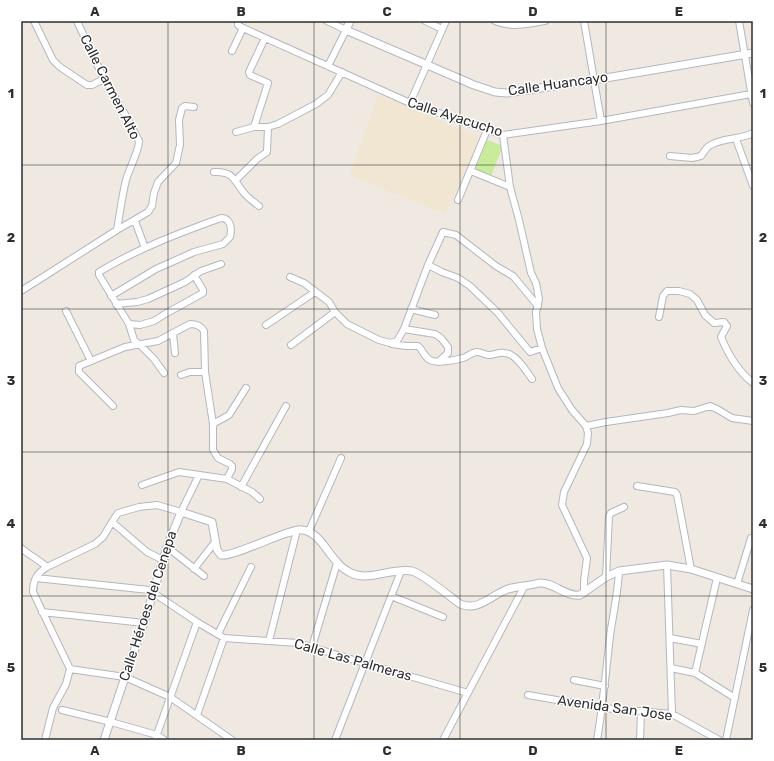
<svg xmlns="http://www.w3.org/2000/svg" width="774" height="761" viewBox="0 0 774 761" font-family="Rubik,sans-serif">
<style>
.education{fill:#f0e6d1}
.pitch{fill:#c9ec9a}
.lines{fill:none;stroke-linecap:round;stroke-linejoin:round}
.minor-casing{stroke:#b4b7c1;stroke-width:8}
.tertiary-casing{stroke:#b4b7c1;stroke-width:9}
.minor{stroke:#fff;stroke-width:6}
.tertiary{stroke:#fff;stroke-width:7}
.grid{fill:none;stroke:#2e2e2e;stroke-width:1;stroke-opacity:0.55}
.labels{text-anchor:middle;dominant-baseline:central;stroke-width:3;stroke-linejoin:round;paint-order:stroke}
.street-label{font-size:14px;fill:#2e2e2e;stroke:#fff}
.neatline{fill:none;stroke:#2e2e2e;stroke-width:1.5}
.grid-label{font-size:13px;text-anchor:middle;font-weight:bold;fill:#2e2e2e}
</style>
<rect width="100%" height="100%" fill="#efe9e1"/>
<path class="education" d="M378,94L481,138L445,214L350,175Z"/>
<path class="pitch" d="M487,140L503,146L491,176L475,170Z"/>
<g class="lines">
<g class="minor-casing">
<path id="minor" d="M34,21L53,60L60,67L87,85H92L104,79
M238,21V25L243,28L410,103L503,135L601,121L751,94
M327,21L346,30L328,66
M425,21L442,29
M495,21C512,28 528,24 545,21
M584,21L601,121
M739,21L753,103
M232,51L243,28
M410,103L446,21
M254,127L268,83L250,75L249,72L265,38
M236,132L254,127H268L278,124L316,104L328,95L342,72
M503,135L510,187L519,220L531,273L536,283L539,299L536,312L537,329L542,348L558,388L572,410L586,426L588,433L587,444L564,492L562,505L587,558L584,581V593
M736,139L753,186
M670,156L692,158L701,156C703,153 706,148 709,146C722,137 740,140 753,133
M471,171L510,187
M214,172C233,171 234,180 244,193C248,198 254,202 259,206
M236,180L257,159L267,152L268,127
M458,200L487,130
M135,221L145,248
M117,230L148,212L152,206L154,193L158,182L176,163L180,145L179,120L182,108L185,106L194,107
M428,265L442,272L458,278L470,286L498,313L530,352L542,348
M290,277L304,283L329,302L335,312L347,324L379,340L390,343L397,341L404,329L428,265L443,232L456,235L496,266L513,276L538,306
M21,291L117,230C120,213 122,196 126,180C129,169 139,151 139,141L126,116L104,79L77,21
M111,296L156,269L194,252L223,244L230,237C232,229 231,218 221,218C179,233 137,249 99,272V275L129,324L134,340L140,345L154,359L164,373
M116,304L137,302L148,299L185,282L201,271L221,264
M411,309L435,315
M66,311L91,361
M659,317L663,296L667,291H679L690,294L697,300L705,315L714,323L724,322L727,326L721,337C728,354 739,372 753,383
M129,324L140,325L154,321L165,314L203,293V290L194,275
M266,325L315,292
M404,329L435,334L441,338L448,347V353L438,362
M173,334L175,353
M392,344L406,346H418C423,350 424,357 430,360C436,364 456,360 463,358C468,357 471,352 477,352C481,352 485,355 489,355C494,355 499,352 504,353C516,353 526,371 532,379
M291,345L335,312
M181,375L190,372H205
M113,406L79,372V366L125,347L158,341L190,324C196,324 201,326 204,331L205,372L213,424V450L218,458L230,464L232,466V469L227,479
M213,424L229,415L246,388
M586,426L606,422L668,413L681,410L694,411L710,406L717,409L732,418L753,421
M142,485L179,472L227,479L252,492L260,499
M637,486L675,492L677,495L691,569
M241,487L286,406
M112,522L147,552L163,560
M309,531L341,458
M167,547L204,576
M21,548C29,555 39,560 47,567
M667,565L672,714
M194,569L215,542
M606,577L609,516L611,513L624,507
M36,578L149,590L197,622L224,638L298,643L364,663L468,693
M737,584L751,538
M391,596L443,617
M42,612L144,623
M218,634L251,567
M670,638L702,644
M269,641L297,530
M312,647L337,563
M671,668L695,673L735,698
M70,669L125,677L170,697L232,740
M695,673L717,578
M574,680L605,686
M528,695L603,708L672,714L719,740
M62,710L111,722L157,735L164,740
M197,715L224,638
M45,740L53,708L66,684L70,669L33,592C33,580 37,573 47,567L95,544L103,537L112,522L118,513L139,507L157,505L181,512L199,475
M155,740L197,622
M335,740L401,571
M443,740L524,587
M597,740C603,705 606,671 610,636C613,614 618,593 619,571
M640,740L641,711
M726,740L753,610"/>
</g>
<g class="tertiary-casing">
<path id="tertiary" d="M350,21L346,30L474,85L495,92L507,93L594,80L753,53
M104,740L125,677L144,623L167,547L181,512L212,522L217,550L221,555C231,557 273,537 287,533C292,532 297,529 302,530C318,531 327,552 337,562C340,566 347,571 351,573C370,582 392,567 412,571C423,574 449,596 460,604C478,612 491,595 508,589C518,586 529,586 539,583C554,582 565,597 580,595L606,577L619,571L667,565L691,569L753,589"/>
</g>
<use href="#minor" class="minor"/>
<use href="#tertiary" class="tertiary"/>
</g>
<path class="grid" d="M168,21V740M314,21V740M460,21V740M606,21V740M21,165H753M21,309H753M21,452H753M21,596H753"/>
<g class="labels">
<g class="street-label">
<text transform="translate(558 84) rotate(-8)">Calle Huancayo</text>
<text transform="translate(110 87) rotate(63)">Calle Carmen Alto</text>
<text transform="translate(455 117) rotate(18)">Calle Ayacucho</text>
<text transform="translate(148 606) rotate(-72)">Calle Héroes del Cenepa</text>
<text transform="translate(353 660) rotate(16)">Calle Las Palmeras</text>
<text transform="translate(615 708) rotate(8)">Avenida San Jose</text>
</g>
</g>
<rect width="774" height="761" fill="none" stroke="#ffffff" stroke-width="44"/>
<rect x="22" y="22" width="730" height="717" class="neatline"/>
<g class="grid-label">
<text x="95" y="16">A</text>
<text x="241" y="16">B</text>
<text x="387" y="16">C</text>
<text x="533" y="16">D</text>
<text x="679" y="16">E</text>
<text x="11" y="98">1</text>
<text x="763" y="98">1</text>
<text x="11" y="242">2</text>
<text x="763" y="242">2</text>
<text x="11" y="385">3</text>
<text x="763" y="385">3</text>
<text x="11" y="528">4</text>
<text x="763" y="528">4</text>
<text x="11" y="672">5</text>
<text x="763" y="672">5</text>
<text x="95" y="755">A</text>
<text x="241" y="755">B</text>
<text x="387" y="755">C</text>
<text x="533" y="755">D</text>
<text x="679" y="755">E</text>
</g>
</svg>
